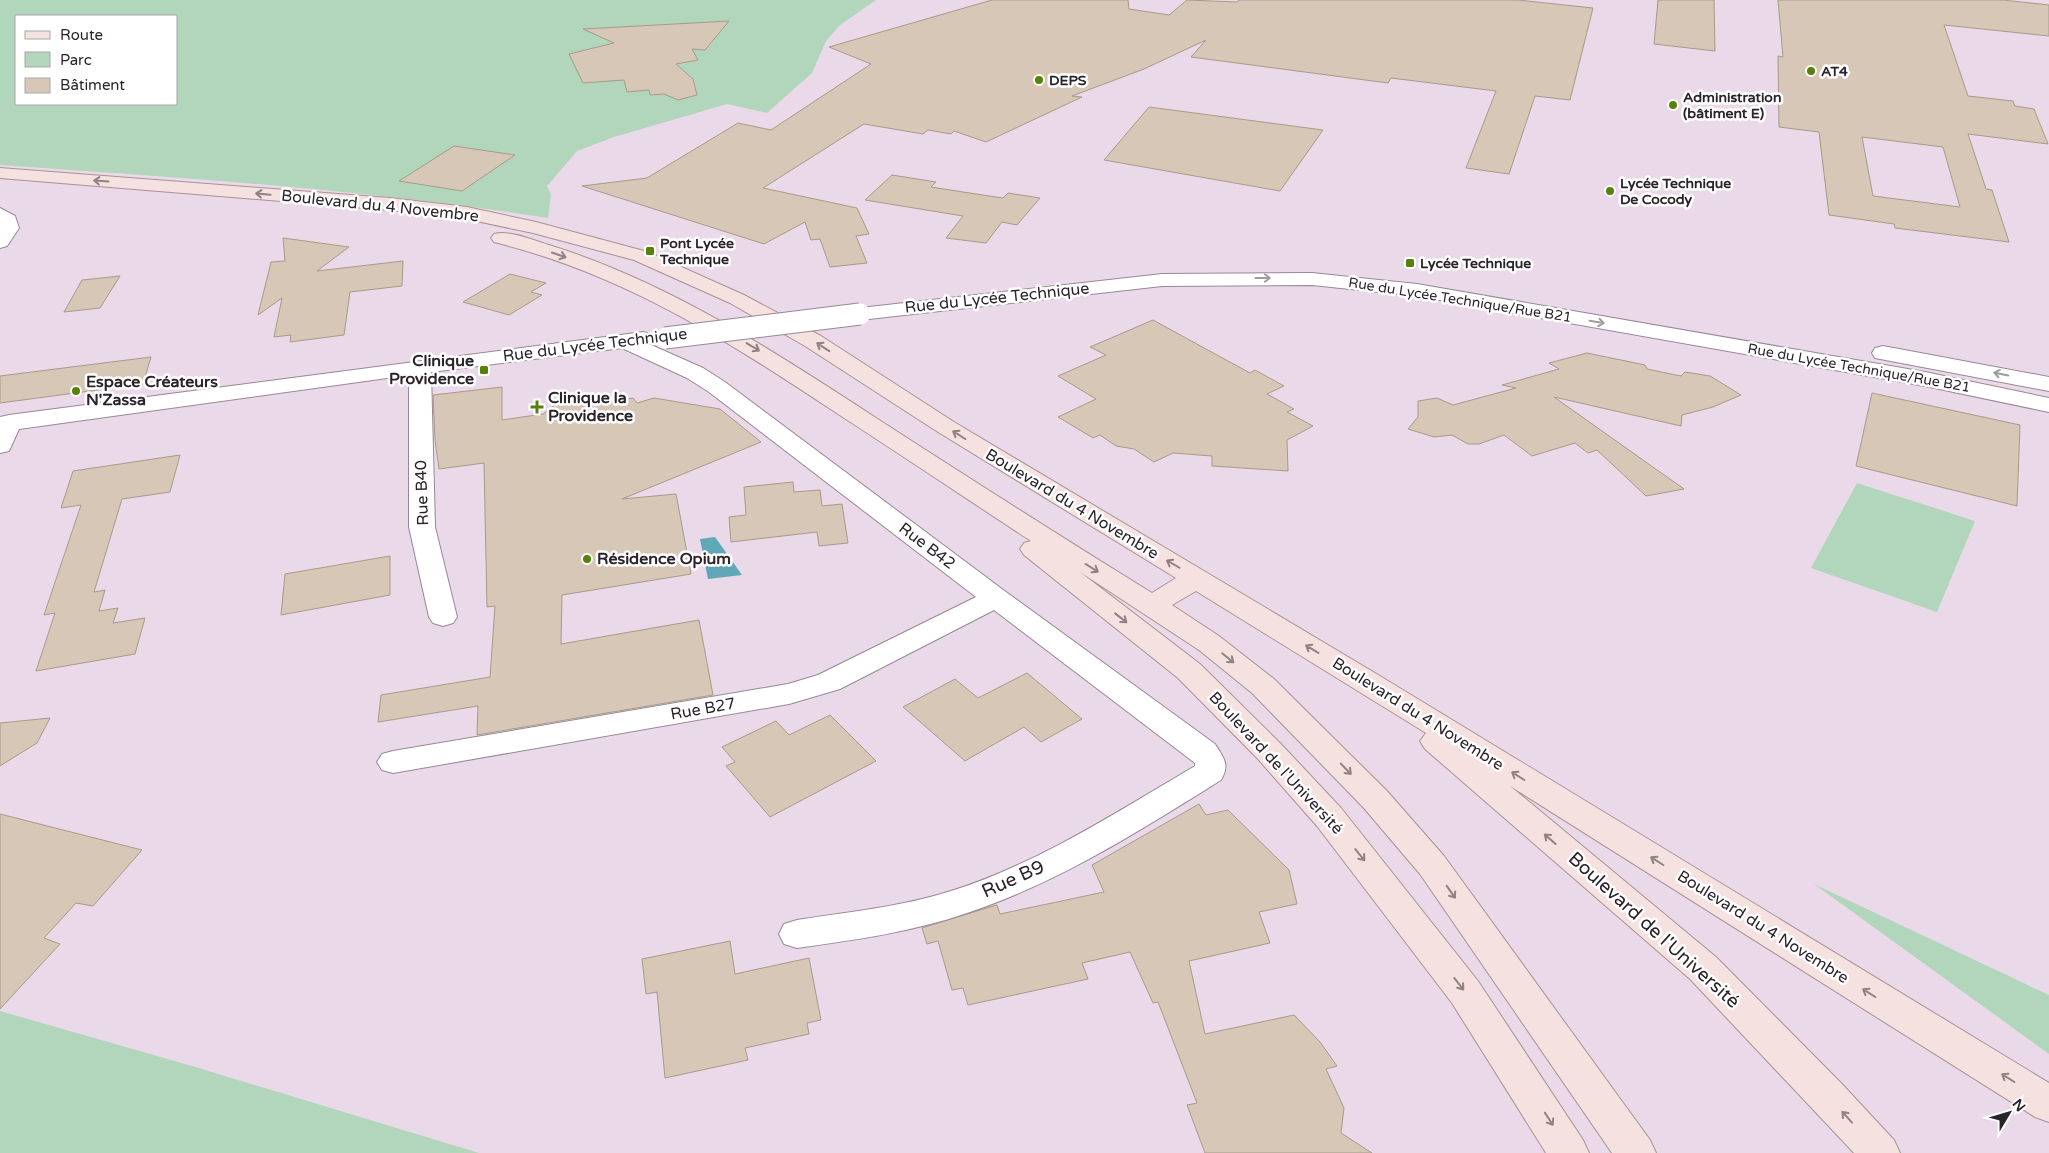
<svg xmlns="http://www.w3.org/2000/svg" width="2049" height="1153" viewBox="0 0 2049 1153" font-family="'Varela Round',sans-serif">
<style>
.green{fill:#b2d6bb;fill-rule:evenodd}
.water{fill:#60a7b8}
.building{fill:#d6c7b6;stroke:#a89a8a;fill-rule:evenodd}
.lines{fill:none;stroke-linecap:round;stroke-linejoin:round}
.minor-casing{stroke:#988896;stroke-width:2}
.major-casing{stroke:#a89293;stroke-width:2}
.minor{fill:#fff;fill-rule:evenodd}
.major{fill:#f4e1e0;fill-rule:evenodd}
.minor-bridge-casing{stroke:#988896;stroke-width:23;stroke-linecap:butt}
.minor-bridge{stroke:#fff;stroke-width:21}
.oneway{stroke:#8f8285}
.oneway2{stroke:#9f9c9f}
.poi-dot{fill:#56820b;stroke:#fff;stroke-width:2}
.labels{text-anchor:middle;dominant-baseline:central;stroke-width:5;stroke-linejoin:round;paint-order:stroke}
.far-poi-label{font-size:14px;font-weight:bold;fill:#2a242a;stroke:#fff;text-anchor:start}
.far-street-label{font-size:14px;fill:#2a242a;stroke:#fff}
.street-label{font-size:16px;fill:#2a242a;stroke:#fff}
.poi-label{font-size:16px;font-weight:bold;fill:#2a242a;stroke:#fff;text-anchor:start}
.near-street-label{font-size:19px;fill:#2a242a;stroke:#fff}
</style>
<rect width="100%" height="100%" fill="#ead9e8"/>
<path class="green" d="M0,0H876L840,25L826,41L812,73L767,113L727,104L614,137L577,151L547,186L551,194L548,218C366,189 183,178 0,165ZM16,16H176V104H16Z
M1857,483L1975,521L1937,612L1811,568Z
M1814,884L2049,995V1054Z
M0,1011L192,1066L479,1153H0Z"/>
<path class="water" d="M715,537L742,575L708,579L700,539Z"/>
<path class="building" d="M992,0H1128L1129,9L1169,15L1187,0L1237,2L1239,0H1518L1593,8L1570,100L1535,96L1509,174L1466,168L1496,91L1391,78L1388,83L1191,57L1206,40L1144,69L1072,96L1082,97L986,142L954,131L951,134L928,130L923,134L864,124L763,188L857,208L869,234L856,236L867,263L830,267L820,239L811,240L805,222L764,244L582,186L647,178L738,123L771,130L871,64L829,47Z
M1658,0H1714L1715,51L1654,44Z
M1778,0H2003L2049,5V36L1944,25L1968,96L2013,101L2015,106L2034,109L2048,144L1968,134L1986,189L1992,190L2009,242L1895,228L1894,224L1829,215L1819,132L1779,127L1778,56L1783,57ZM1862,137L1943,147L1960,207L1873,196Z
M729,21L705,50L692,49L698,60L676,64L693,79L697,95L678,100L664,94L650,95L649,90L627,92L624,80L583,83L569,54L614,43L583,29Z
M1149,107L1323,130L1280,191L1104,160Z
M454,146L515,155L462,191L399,181Z
M892,175L936,182L931,187L976,194L1003,198L1008,193L1040,198L1017,225L1002,222L986,243L946,238L963,216L865,200Z
M283,238L349,247L317,271L403,261L402,286L350,292L344,335L290,342L291,335L274,337L282,298L258,315L271,262L285,261Z
M510,274L546,283L531,292L542,295L509,315L463,302Z
M120,276L100,308L64,312L82,280Z
M1153,320L1250,373L1255,370L1284,386L1267,394L1294,409L1287,412L1313,426L1287,440L1288,471L1212,466V456L1173,453L1154,462L1134,449L1116,446L1100,435L1093,438L1058,417L1096,399L1058,376L1106,355L1090,347Z
M1587,353L1645,365L1647,369L1681,376L1685,372L1710,376L1741,395L1713,407L1682,415L1681,426L1554,397L1684,489L1646,496L1597,450L1588,453L1575,443L1532,456L1504,435L1479,444H1468L1452,435L1434,437L1408,429L1418,417V401L1437,398L1453,405L1516,388L1502,385L1559,369L1549,363Z
M151,357L143,384L0,403V376Z
M502,387V420L543,414L563,399L611,402L633,398L637,403L654,398L720,409L761,442L622,499L676,494L691,574L562,595L561,644L699,620L713,695L477,735L478,706L378,722L381,695L490,677L495,606L487,607L484,463L439,469L435,440L433,395Z
M1872,393L2020,425L2017,506L1856,466Z
M180,455L170,492L122,499L94,592L105,590L99,611L118,608L113,623L145,618L135,654L36,671L55,613L44,615L81,505L61,508L73,471Z
M793,482L794,492L820,490L822,506L842,504L848,543L819,546L817,532L731,542L729,517L746,515L744,487Z
M390,556V595L281,615L285,574Z
M1027,673L1082,719L1041,742L1024,727L965,761L903,707L955,679L978,698Z
M830,715L876,761L770,817L726,766L735,762L722,747L776,721L789,735Z
M50,718L37,743L0,766V723Z
M1199,804L1206,815L1228,810L1289,870L1297,904L1259,912L1270,943L1189,961L1205,1034L1294,1015L1320,1042L1337,1066L1326,1069L1344,1108L1341,1133L1372,1153H1205L1187,1105L1197,1103L1158,1002L1153,1003L1130,952L1082,963L1088,979L968,1005L963,988L952,990L938,941L927,944L922,928L993,906L997,905L1000,914L1104,892L1092,865Z
M0,814L142,850L93,906L76,903L44,938L60,944L0,1009Z
M730,941L735,974L809,958L821,1020L807,1023L809,1034L745,1048L748,1060L665,1078L657,992L646,994L642,959Z"/>
<g class="lines">
<g class="minor-casing">
<path id="minor" d="M0,208L15,216L19,228L7,246L0,248Z
M1312,273L1417,284L1925,372L2049,398V412L1925,386L1417,296L1312,285L1162,286L860,320L852,319L849,314L852,309L860,308L1162,274Z
M643,332L651,334L654,339L649,344L703,368L725,382L1006,592L1215,744C1224,758 1230,765 1221,780C1141,830 1058,883 967,913C912,932 855,940 797,948L784,944L779,934L784,924L797,920C848,912 901,907 951,891C1037,864 1117,812 1195,766V763L994,610L840,689L789,704L393,773L382,770L377,762L382,754L393,751L788,684L818,675L976,597L709,392L687,378L622,348L431,372L435,527L457,617L453,623L443,626L433,623L429,617L409,527V375L19,429L9,451L0,453V417L9,415Z
M1883,346L2049,377V391L1875,358L1872,353L1875,348Z"/>
</g>
<g class="major-casing">
<path id="major" d="M0,168L390,198L467,207L536,222L648,252L744,295L821,336L954,422L1380,676L2049,1083V1122L2035,1117L1510,786L1716,957L1841,1083L1894,1140L1900,1153H1854L1690,979L1425,749L1420,741L1426,733L1196,591L1172,605L1219,636L1274,679L1387,791L1444,856L1650,1140L1656,1153H1612L1420,874L1363,807L1252,693L1199,650L1080,572L1200,664L1280,743L1341,808L1478,981L1583,1140L1589,1153H1546L1452,1003L1317,826L1258,759L1178,678L1024,555L1020,549L1024,543L1031,541C967,499 903,456 838,414C726,340 626,275 494,242L491,238L494,234C510,230 533,240 549,245C668,282 770,349 873,416C966,476 1058,535 1152,593L1176,578L938,432L805,346L730,303L634,260L533,233L467,219L390,210L0,178Z"/>
</g>
<use href="#minor" class="minor"/>
<use href="#major" class="major"/>
<g class="minor-bridge-casing">
<path id="minor-bridge" d="M665,338L860,314"/>
</g>
<use href="#minor-bridge" class="minor-bridge"/>
</g>
<defs><path id="oneway-shaft" d="M-6 0H5M1.5-3L5.5 0L1.5 3" fill="none" stroke-width="1.6" stroke-linecap="round" stroke-linejoin="round" transform="scale(1.25)"/></defs>
<g class="oneway">
<use href="#oneway-shaft" transform="translate(101 181) rotate(-176)"/>
<use href="#oneway-shaft" transform="translate(263 194) rotate(-175)"/>
<use href="#oneway-shaft" transform="translate(559 255) rotate(19)"/>
<use href="#oneway-shaft" transform="translate(753 347) rotate(31)"/>
<use href="#oneway-shaft" transform="translate(823 347) rotate(-147)"/>
<use href="#oneway-shaft" transform="translate(959 435) rotate(-148)"/>
<use href="#oneway-shaft" transform="translate(1173 564) rotate(-150)"/>
<use href="#oneway-shaft" transform="translate(1092 568) rotate(32)"/>
<use href="#oneway-shaft" transform="translate(1121 618) rotate(38)"/>
<use href="#oneway-shaft" transform="translate(1312 649) rotate(-149)"/>
<use href="#oneway-shaft" transform="translate(1228 658) rotate(39)"/>
<use href="#oneway-shaft" transform="translate(1346 769) rotate(46)"/>
<use href="#oneway-shaft" transform="translate(1518 776) rotate(-148)"/>
<use href="#oneway-shaft" transform="translate(1550 839) rotate(-139)"/>
<use href="#oneway-shaft" transform="translate(1360 855) rotate(51)"/>
<use href="#oneway-shaft" transform="translate(1657 861) rotate(-148)"/>
<use href="#oneway-shaft" transform="translate(1451 892) rotate(55)"/>
<use href="#oneway-shaft" transform="translate(1459 984) rotate(52)"/>
<use href="#oneway-shaft" transform="translate(1869 993) rotate(-148)"/>
<use href="#oneway-shaft" transform="translate(2008 1078) rotate(-148)"/>
<use href="#oneway-shaft" transform="translate(1847 1117) rotate(-132)"/>
<use href="#oneway-shaft" transform="translate(1549 1119) rotate(57)"/>
</g>
<g class="oneway2">
<use href="#oneway-shaft" transform="translate(1263 278)"/>
<use href="#oneway-shaft" transform="translate(1597 322) rotate(10)"/>
<use href="#oneway-shaft" transform="translate(2001 374) rotate(-168)"/>
</g>
<g class="poi-dot">
<circle cx="1811" cy="71" r="5"/>
<circle cx="1039" cy="80" r="5"/>
<circle cx="1673" cy="105" r="5"/>
<circle cx="1610" cy="191" r="5"/>
<rect x="645" y="246" width="10" height="10" rx="2.5"/>
<rect x="1405" y="258" width="10" height="10" rx="2.5"/>
<rect x="479" y="365" width="10" height="10" rx="2.5"/>
<circle cx="76" cy="391" r="5"/>
<path d="M534.5 399.5h5v5h5v5h-5v5h-5v-5h-5v-5h5z"/>
<circle cx="587" cy="559" r="5"/>
</g>
<g class="labels">
<g class="far-poi-label">
<text x="1821" y="71">AT4</text>
<text x="1049" y="80">DEPS</text>
<text x="1683" y="97">Administration<tspan x="1683" dy="16">(bâtiment E)</tspan></text>
<text x="1620" y="183">Lycée Technique<tspan x="1620" dy="16">De Cocody</tspan></text>
<text x="660" y="243">Pont Lycée<tspan x="660" dy="16">Technique</tspan></text>
<text x="1420" y="263">Lycée Technique</text>
</g>
<g class="far-street-label">
<text transform="translate(1460 300) rotate(9)">Rue du Lycée Technique/Rue B21</text>
<text transform="translate(1859 368) rotate(10)">Rue du Lycée Technique/Rue B21</text>
</g>
<g class="street-label">
<text transform="translate(380 206) rotate(6)">Boulevard du 4 Novembre</text>
<text transform="translate(997 298) rotate(-6)">Rue du Lycée Technique</text>
<text transform="translate(595 345) rotate(-7)">Rue du Lycée Technique</text>
<text transform="translate(422 493) rotate(-92)">Rue B40</text>
<text transform="translate(1072 504) rotate(31)">Boulevard du 4 Novembre</text>
<text transform="translate(927 546) rotate(37)">Rue B42</text>
<text transform="translate(703 709) rotate(-10)">Rue B27</text>
<text transform="translate(1418 714) rotate(32)">Boulevard du 4 Novembre</text>
<text transform="translate(1276 763) rotate(47)">Boulevard de l'Université</text>
<text transform="translate(1763 927) rotate(32)">Boulevard du 4 Novembre</text>
</g>
<g class="poi-label">
<text x="474" y="361" text-anchor="end">Clinique<tspan x="474" dy="18">Providence</tspan></text>
<text x="86" y="382">Espace Créateurs<tspan x="86" dy="18">N'Zassa</tspan></text>
<text x="548" y="398">Clinique la<tspan x="548" dy="18">Providence</tspan></text>
<text x="597" y="559">Résidence Opium</text>
</g>
<g class="near-street-label">
<text transform="translate(1013 879) rotate(-24)">Rue B9</text>
<text transform="translate(1654 930) rotate(42)">Boulevard de l'Université</text>
</g>
</g>
<rect x="15" y="15" width="162" height="90" fill="#ffffff" stroke="#aaa7aa"/>
<rect x="25" y="31" width="25" height="8" fill="#f4e1e0" stroke="#aaa7aa"/>
<text x="60" y="40" font-size="15" fill="#2a242a">Route</text>
<rect x="25" y="52" width="25" height="15" fill="#b2d6bb" stroke="#aaa7aa"/>
<text x="60" y="65" font-size="15" fill="#2a242a">Parc</text>
<rect x="25" y="78" width="25" height="15" fill="#d6c7b6" stroke="#aaa7aa"/>
<text x="60" y="90" font-size="15" fill="#2a242a">Bâtiment</text>
<g transform="translate(2009 1113) rotate(52)" stroke="#ffffff" stroke-width="4" paint-order="stroke">
<path d="M0-4L9 19L0 12L-9 19Z" fill="#2a242a"/>
<text y="-8" font-size="14" font-weight="bold" text-anchor="middle" fill="#2a242a">N</text>
</g>
</svg>
